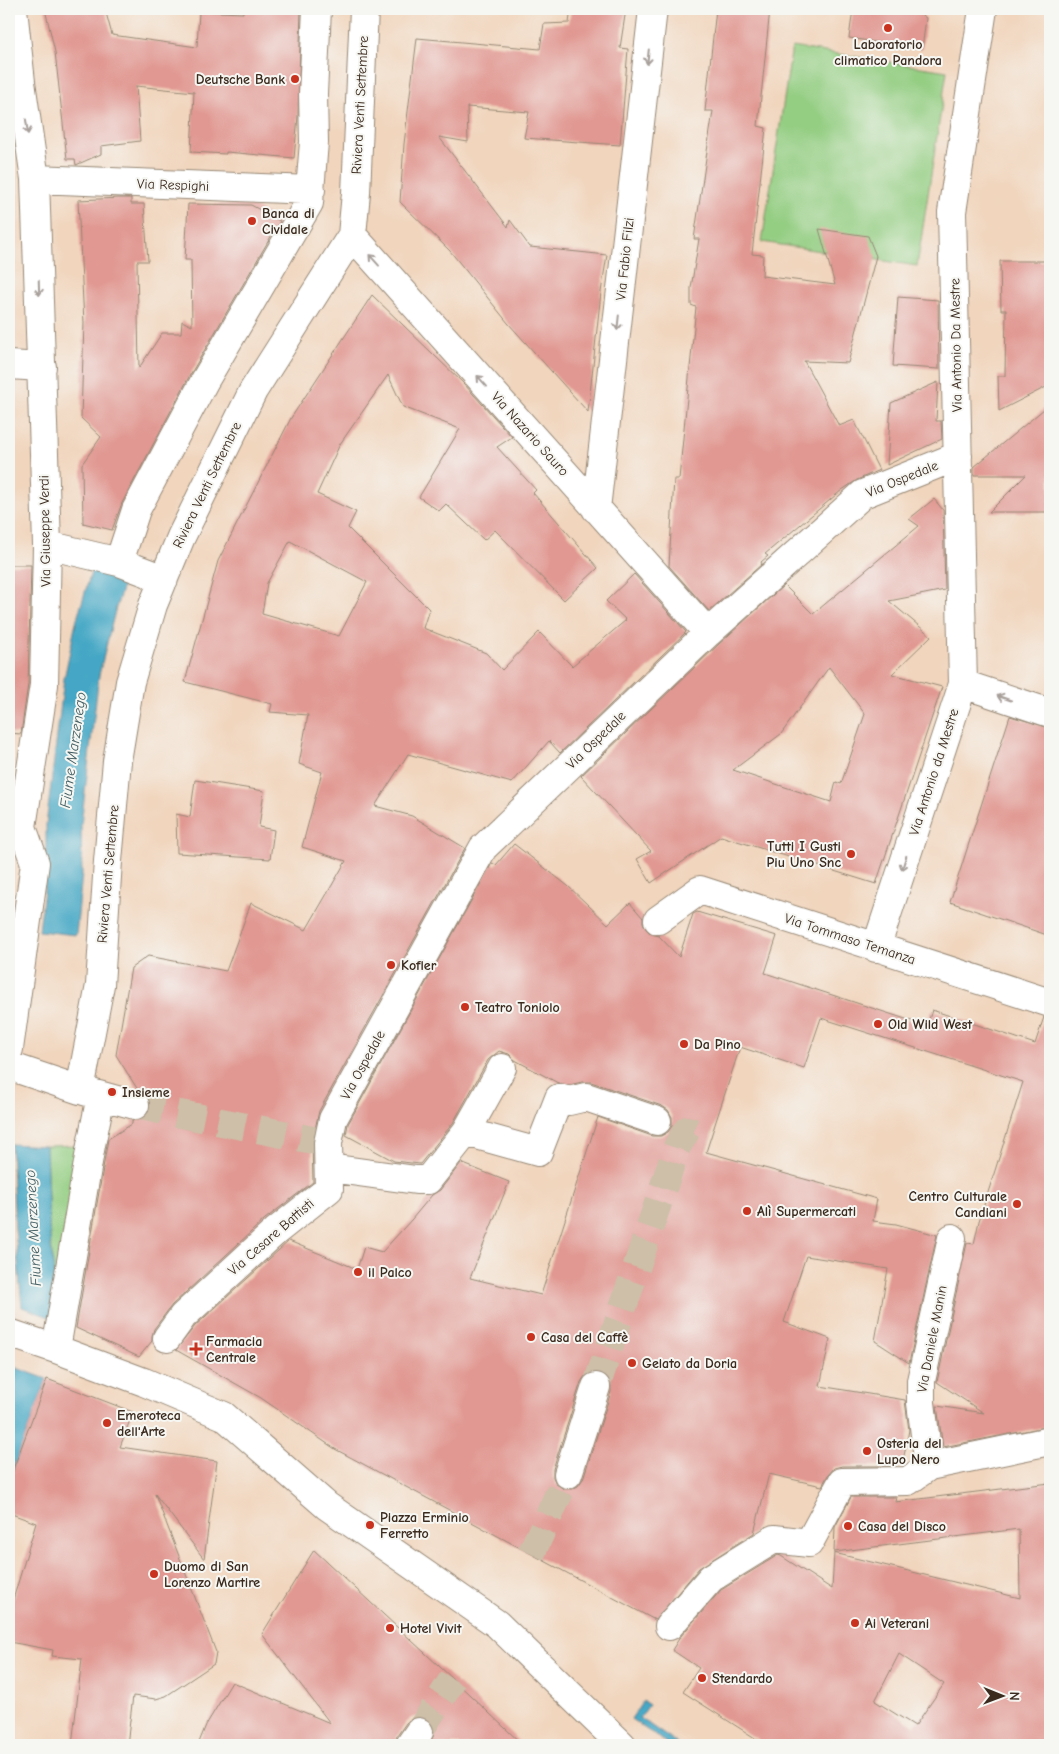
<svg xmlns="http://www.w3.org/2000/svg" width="1059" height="1754" viewBox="0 0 1059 1754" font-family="'Comic Neue',sans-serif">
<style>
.built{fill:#f1d5bd}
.green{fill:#94ce83;stroke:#687c50}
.water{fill:#45a7c5;stroke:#406872}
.building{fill:#e19892;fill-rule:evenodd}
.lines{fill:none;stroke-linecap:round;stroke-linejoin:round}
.minor-tunnel{stroke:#cdbfa8;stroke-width:28;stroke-dasharray:28 14;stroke-linecap:butt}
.minor-casing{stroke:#968774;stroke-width:30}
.minor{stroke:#fff;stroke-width:28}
.oneway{stroke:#a79f9a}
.poi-dot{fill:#c8321e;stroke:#f6f6f2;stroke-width:2}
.labels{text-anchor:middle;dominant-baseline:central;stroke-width:4;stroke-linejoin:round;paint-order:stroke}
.poi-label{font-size:14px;font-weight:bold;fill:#3b2a1e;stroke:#f6f6f2;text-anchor:start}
.street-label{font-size:14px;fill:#3b2a1e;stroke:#f6f6f2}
.water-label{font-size:15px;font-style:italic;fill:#3f5c61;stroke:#f6f6f2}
</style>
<rect width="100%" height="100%" fill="#f6f6f2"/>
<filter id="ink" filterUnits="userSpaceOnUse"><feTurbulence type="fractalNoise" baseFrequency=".02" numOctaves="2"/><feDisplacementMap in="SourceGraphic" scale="10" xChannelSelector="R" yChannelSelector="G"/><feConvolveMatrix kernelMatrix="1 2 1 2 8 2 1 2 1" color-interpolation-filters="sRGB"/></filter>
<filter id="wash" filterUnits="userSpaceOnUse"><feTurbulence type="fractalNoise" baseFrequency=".0096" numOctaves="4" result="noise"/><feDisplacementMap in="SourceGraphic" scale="20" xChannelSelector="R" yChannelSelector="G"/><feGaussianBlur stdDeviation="1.12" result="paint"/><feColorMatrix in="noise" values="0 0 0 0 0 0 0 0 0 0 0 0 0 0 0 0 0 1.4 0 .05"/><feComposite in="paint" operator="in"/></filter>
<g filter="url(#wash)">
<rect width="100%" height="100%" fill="#f1e4cb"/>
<path class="built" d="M9,9H1050V1745H9Z"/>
<path class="green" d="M792,47L947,71L917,266L762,242Z
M81,1145L56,1294L49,1227L46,1146Z"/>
<path class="water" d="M93,566L127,573L115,611L99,675L81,825L82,874L76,935L39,931L46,873V825L64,679L76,622Z
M11,1144L46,1146L49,1227L56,1294L52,1318L22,1307L15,1229Z
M11,1366L47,1379L9,1480V1371Z
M643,1701L649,1705L640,1718L679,1745H669L631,1719Z"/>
<g id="blocks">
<path class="building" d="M45,9H105L112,35L197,47L199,11L243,13V9H301L298,116L294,158L226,152V154L191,152L194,92L136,86L140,141L101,146V154L76,165L75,159H67L55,52Z
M571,9H626L620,48L628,49L620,145L524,138L529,112L467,107L468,142L439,137L508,227L510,220L530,247L607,255L601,292L588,412L508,323L450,251L400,202L404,144L417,38L540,49L544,24L569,23Z
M716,9H770L758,126L766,128L752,254L763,255L762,276L835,285L819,229L868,236L876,256L848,363L804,361L839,426L854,420L879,470L857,480L842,490L765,554L768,556L761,562L762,564L709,611L669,566L674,479H679L696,307L691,305V288L699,239H694L713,111H705Z
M853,9H922V15L926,18L922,49L849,38Z
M119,198H131V204H144L148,261H137L139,368L162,333H181L182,321L192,326L191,260H185L188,204L251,205L280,221L190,375L122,503L112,530L83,523L82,464L101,437L81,418L84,323L78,200Z
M1000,261H1050V385L999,411L998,376H1005L1006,310H1001Z
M372,295L464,384L512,437L497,447L536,490L533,493L598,568L564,600L495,530L484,540L446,504L439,511L419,497L460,429L403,407L388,375L340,444L317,494L356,512L348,528L429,609L423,628L486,653L502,670L539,632L572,666L626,620L606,601L634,574L686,632L560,753L549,741L512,783L408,754L375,806L412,816L465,848L319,1111L312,1143L313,1182L265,1219L172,1305L154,1329L152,1336V1341L139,1357L76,1328L108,1139L132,1124V1120H139L146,1116L150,1109V1101L146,1094L138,1090L116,1055L131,968L148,956L226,971L251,903L306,930L346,861L302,847L322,772L299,764L308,715L270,712L272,704L185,682L218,561L291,418ZM290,541L367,582L339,636L262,614L267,583Z
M898,297L938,300L939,369L893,366Z
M938,382L936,421H941L942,439L887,465L891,403Z
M1050,404V512H989L1026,475H974V467Z
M934,499L943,510L945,590L889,601L931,636L892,674L942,687L876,884L721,836L651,883L637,859L651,851L581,776L719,644L784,585L813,614L919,526L909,519ZM829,667L865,714L841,784L836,782L831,802L733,770L781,734Z
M9,565H31L28,684L21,734L9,733Z
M1010,716L1050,728V936L950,902Z
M195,780L264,791L259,827L274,830L270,859L177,853L176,814L190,817Z
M514,844L568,886L608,924L630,903L643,918V922L646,929L651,934L659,936L679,957L693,914L697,912L777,936L765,973L927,1026L932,1010L1035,1044L1044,1017L1050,1018V1426L943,1447L937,1406L984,1413L937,1382L967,1243L974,1244L979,1221L1023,1082L821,1018L804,1068L740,1047L706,1152L877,1199L873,1221L896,1224L937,1235L909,1363L875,1341L888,1269L806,1256L784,1322L830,1339L820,1386L905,1400L909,1430L903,1461L895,1462V1466H842L834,1468L828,1475L822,1486L769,1474L754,1533L699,1568L655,1620L335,1449L261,1398L176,1350L195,1326L289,1241L357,1269L364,1247L382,1252L412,1219L432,1195L440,1190L461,1163L509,1182L470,1278L541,1295L598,1117L652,1136H661L668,1132L672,1126V1117L668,1110L662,1106L591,1082H582L569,1085L558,1083L515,1060L509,1054L499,1051L488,1060L453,1123L420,1164L394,1161L346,1135L348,1124L492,863L496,865ZM592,1372H600L607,1376L611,1383V1392L583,1479L578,1486L572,1489H564L556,1484L553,1477V1469L581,1382L585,1376Z
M47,1379L133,1412L120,1447L217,1461L204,1559L155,1494L216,1652L214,1664L166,1696L156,1699L133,1696L127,1745H72L82,1659L52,1656L53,1650L9,1642V1613L36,1523L9,1513V1480Z
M1050,1483V1745H766L683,1692L699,1668L672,1650L680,1637L721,1590L778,1555L781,1556L832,1589L834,1553L1020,1598L1019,1529L834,1552L835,1527L851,1497H896L895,1502ZM899,1654L944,1684L915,1726L875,1701Z
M314,1550L453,1679L523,1745H429L434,1734L433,1726L427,1719L420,1716L412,1718L406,1723L397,1736L395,1745H198L206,1725L232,1682L330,1723L262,1634Z"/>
</g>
</g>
<g filter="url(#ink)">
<use href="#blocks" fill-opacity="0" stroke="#968774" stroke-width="1"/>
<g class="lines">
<path class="minor-tunnel" d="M135,1105L328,1143
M596,1387L677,1147L687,1130L707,1137
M531,1554L568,1474
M419,1732L453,1679"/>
<g class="minor-casing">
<path id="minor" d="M35,179L311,190
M352,235L708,633
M9,365L42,367
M596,509L653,9
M47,545L119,562L136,510L204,382L309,203L314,142L313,94L317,9
M119,562L164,579
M963,684L952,212L983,9
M658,920L700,890L1050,1003
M876,948L963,684L1050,713
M9,1049L35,863L22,827L44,685L47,545L35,179L21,82L13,9
M9,1066L80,1090L100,985L108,861L117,761L130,682L153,605L181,537L253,391L352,235L356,193L364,9
M502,1068L466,1132L538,1152L559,1098L569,1101L586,1097L657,1121
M84,1091L135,1105
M329,1168L416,1180H428L466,1132
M952,1238L921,1381V1403L929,1466L1050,1441
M9,1333L56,1349L144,1382L224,1416L327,1506L497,1624L622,1745
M167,1338L183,1316L276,1231L329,1189L328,1143L333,1119L483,848L708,633L863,494L958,456
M56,1349L91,1145L101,1096
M568,1474L596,1387
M669,1626L711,1578L774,1539L809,1543L842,1482L908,1481L929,1466
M410,1745L419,1732"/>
</g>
<use href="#minor" class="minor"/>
</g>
<defs><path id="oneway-shaft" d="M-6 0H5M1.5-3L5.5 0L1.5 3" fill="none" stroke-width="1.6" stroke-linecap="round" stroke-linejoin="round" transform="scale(1.25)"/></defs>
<g class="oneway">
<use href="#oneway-shaft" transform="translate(648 57) rotate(96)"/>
<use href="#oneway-shaft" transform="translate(27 127) rotate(82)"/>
<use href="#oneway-shaft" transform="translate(374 260) rotate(-132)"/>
<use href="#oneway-shaft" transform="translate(39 288) rotate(88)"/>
<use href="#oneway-shaft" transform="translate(618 323) rotate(96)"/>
<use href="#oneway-shaft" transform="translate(482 381) rotate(-132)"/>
<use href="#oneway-shaft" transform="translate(1004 698) rotate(-161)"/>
<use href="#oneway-shaft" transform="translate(904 863) rotate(108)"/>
</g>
</g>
<g class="poi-dot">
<circle cx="888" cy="28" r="5"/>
<circle cx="295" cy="79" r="5"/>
<circle cx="252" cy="221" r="5"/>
<circle cx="851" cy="854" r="5"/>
<circle cx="391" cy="965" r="5"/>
<circle cx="465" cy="1007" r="5"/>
<circle cx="878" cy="1024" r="5"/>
<circle cx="684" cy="1044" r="5"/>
<circle cx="112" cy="1092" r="5"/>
<circle cx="1017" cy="1204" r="5"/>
<circle cx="747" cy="1211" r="5"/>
<circle cx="358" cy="1272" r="5"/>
<circle cx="531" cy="1337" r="5"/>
<path d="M193.5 1341.5h5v5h5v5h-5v5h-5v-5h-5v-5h5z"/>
<circle cx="632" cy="1363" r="5"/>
<circle cx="107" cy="1423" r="5"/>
<circle cx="867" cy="1451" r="5"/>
<circle cx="370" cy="1525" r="5"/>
<circle cx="848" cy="1526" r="5"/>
<circle cx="154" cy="1574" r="5"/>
<circle cx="855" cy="1623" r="5"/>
<circle cx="390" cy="1628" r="5"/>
<circle cx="702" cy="1678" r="5"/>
</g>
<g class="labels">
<g class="poi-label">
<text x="888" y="44" text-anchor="middle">Laboratorio<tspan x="888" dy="16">climatico Pandora</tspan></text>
<text x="285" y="79" text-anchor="end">Deutsche Bank</text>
<text x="262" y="213">Banca di<tspan x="262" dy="16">Cividale</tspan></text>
<text x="841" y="846" text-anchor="end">Tutti I Gusti<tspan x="841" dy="16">Piu Uno Snc</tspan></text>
<text x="401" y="965">Kofler</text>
<text x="475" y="1007">Teatro Toniolo</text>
<text x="888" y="1024">Old Wild West</text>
<text x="694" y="1044">Da Pino</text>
<text x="122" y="1092">Insieme</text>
<text x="1007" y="1196" text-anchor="end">Centro Culturale<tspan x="1007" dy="16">Candiani</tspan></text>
<text x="757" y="1211">Alì Supermercati</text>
<text x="368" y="1272">il Palco</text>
<text x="541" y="1337">Casa del Caffè</text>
<text x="206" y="1341">Farmacia<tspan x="206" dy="16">Centrale</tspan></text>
<text x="642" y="1363">Gelato da Doria</text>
<text x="117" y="1415">Emeroteca<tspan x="117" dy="16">dell'Arte</tspan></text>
<text x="877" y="1443">Osteria del<tspan x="877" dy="16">Lupo Nero</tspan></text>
<text x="380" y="1517">Piazza Erminio<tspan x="380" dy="16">Ferretto</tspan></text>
<text x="858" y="1526">Casa del Disco</text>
<text x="164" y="1566">Duomo di San<tspan x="164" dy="16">Lorenzo Martire</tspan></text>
<text x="865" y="1623">Ai Veterani</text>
<text x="400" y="1628">Hotel Vivit</text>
<text x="712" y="1678">Stendardo</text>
</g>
<g class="street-label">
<text transform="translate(360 105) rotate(-87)">Riviera Venti Settembre</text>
<text transform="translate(173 185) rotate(2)">Via Respighi</text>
<text transform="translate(625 259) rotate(-84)">Via Fabio Filzi</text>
<text transform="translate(956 345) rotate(-91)">Via Antonio Da Mestre</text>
<text transform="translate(530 434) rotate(48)">Via Nazario Sauro</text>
<text transform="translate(902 479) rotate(-22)">Via Ospedale</text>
<text transform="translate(207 485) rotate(-64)">Riviera Venti Settembre</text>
<text transform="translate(45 531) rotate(-91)">Via Giuseppe Verdi</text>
<text transform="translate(596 740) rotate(-44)">Via Ospedale</text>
<text transform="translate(934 772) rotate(-72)">Via Antonio da Mestre</text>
<text transform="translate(108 874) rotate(-85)">Riviera Venti Settembre</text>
<text transform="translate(850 939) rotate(18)">Via Tommaso Temanza</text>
<text transform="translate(363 1065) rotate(-61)">Via Ospedale</text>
<text transform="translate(271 1237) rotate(-41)">Via Cesare Battisti</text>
<text transform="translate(932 1339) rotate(-79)">Via Daniele Manin</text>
</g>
<g class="water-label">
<text transform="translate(73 750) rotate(-82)">Fiume Marzenego</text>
<text transform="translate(33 1228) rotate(-93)">Fiume Marzenego</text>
</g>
</g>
<rect width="1059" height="1754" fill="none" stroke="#f6f6f2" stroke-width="30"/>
<g transform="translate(1002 1696) rotate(91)" stroke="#f6f6f2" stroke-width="4" paint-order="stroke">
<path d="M0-4L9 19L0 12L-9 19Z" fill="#3b2a1e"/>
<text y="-8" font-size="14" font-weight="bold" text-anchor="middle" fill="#3b2a1e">N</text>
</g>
</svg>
